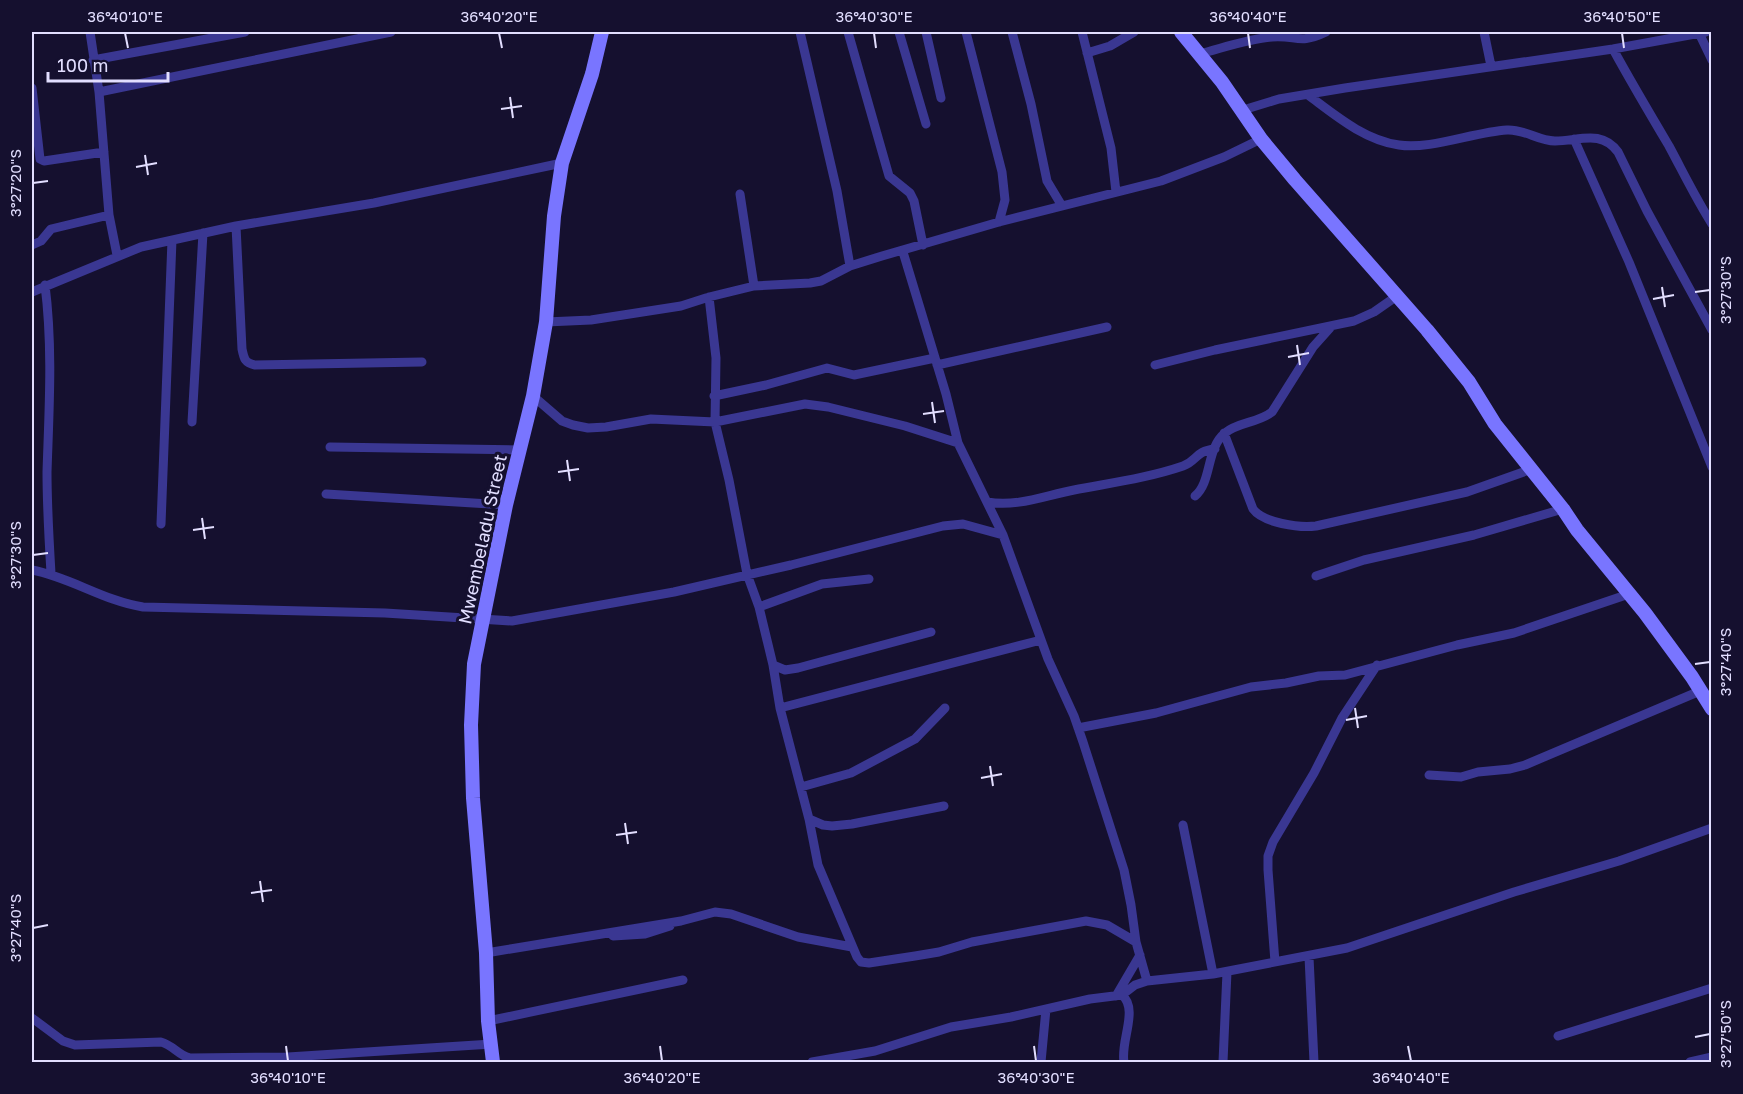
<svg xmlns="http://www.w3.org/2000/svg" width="1743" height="1094" viewBox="0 0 1743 1094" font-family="'Golos Text',sans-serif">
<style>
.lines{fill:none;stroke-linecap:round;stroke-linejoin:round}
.street{stroke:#3a3792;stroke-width:9}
.secondary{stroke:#7975ff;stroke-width:14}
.ticks{fill:none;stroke:#e2deff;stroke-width:2}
.labels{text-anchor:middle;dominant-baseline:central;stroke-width:6;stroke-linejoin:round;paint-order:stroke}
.street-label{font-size:18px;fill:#e2deff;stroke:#15102f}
.neatline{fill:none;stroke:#e2deff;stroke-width:2}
.ticks-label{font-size:15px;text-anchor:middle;fill:#e2deff}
</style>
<rect width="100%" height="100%" fill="#15102f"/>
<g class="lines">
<path class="street" d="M90,32L99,92L109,215L117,255
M800,32L837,191L850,266
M848,32L889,176L910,193L914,201L923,245
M899,32L926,124
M926,32L941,98
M966,32L1002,172L1005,200L999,222
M1012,32L1031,104L1047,181L1062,206
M1082,32L1111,148L1116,192
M1484,32L1491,66
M1699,33L1712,60
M1613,49C1631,82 1650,114 1669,146C1683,172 1696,199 1712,224
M1087,53L1110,46L1134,32
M1199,54C1223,48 1247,39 1272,37C1297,35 1299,45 1326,32
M93,60L245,32
M32,88L40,159L44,161L104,152
M99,92L391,32
M1308,95C1335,115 1364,140 1399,145C1430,150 1474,132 1507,130C1525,129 1538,141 1555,141C1579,141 1601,129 1618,152L1647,211L1712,330
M1243,110L1279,99L1345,88L1613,49L1706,32
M1574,139L1629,262L1712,467
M740,194L754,286
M236,226L242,349C244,359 245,363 255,365L422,362
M32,245L41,241L51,229L109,215
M903,252L946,394L958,443L1003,535L1048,659L1074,716L1083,742L1124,870L1131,905L1136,942L1147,981
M45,285C53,348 49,410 47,472C47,506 49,540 51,573
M32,292L141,247L236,226L374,203L562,163
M709,297L716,358L715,422L729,480L747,574L759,607L773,665L780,708L809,819L818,865L857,957L861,962L869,963L915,956L939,952L972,942L1086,921L1107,925L1136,942
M546,322L591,320L681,306L709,297L754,286L810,283L821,281L850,266L882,256L999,222L1161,181L1224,157L1261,139
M937,365L1107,327
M1155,365L1215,350L1354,321L1374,312L1397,296
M533,396L562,421L573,425L588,428L606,427L651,419L715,422L805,404L828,407L905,426L958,443
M714,396L766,385L827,368L854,375L935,358
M192,422L203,233
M1224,433L1253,509C1263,523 1299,528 1316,526L1467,492L1532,469
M330,447L520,450
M326,494L506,505
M1195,496C1212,482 1206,448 1225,433C1238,422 1258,423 1272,412L1313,347L1330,328
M987,502C1018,507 1043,496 1074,490C1110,483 1148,478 1183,466C1197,461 1195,451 1215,449
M161,524L172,240
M32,570C70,577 104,601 143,607L385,613L512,621L674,592L791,565L943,526L963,524L1003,535
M1316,576L1364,560L1474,535L1563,509
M759,607L822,584L869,579
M773,665L785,670L798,668L931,632
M780,708L1041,640
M1078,728L1156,713L1251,687L1286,683L1319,676L1345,675L1457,645L1514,633L1629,594
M1429,775L1461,777L1478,772L1510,769L1525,765L1700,691
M801,787L851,773L915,739L945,708
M809,819L823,825L832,826L852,824L944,806
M1183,825L1213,974
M613,936L645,934L670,926
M486,953L681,921L715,912L731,914L798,937L852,947
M1309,957L1314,1062
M1275,962L1268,870V856L1273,842L1314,773L1342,718L1377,665
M1122,995C1139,1009 1120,1042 1124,1062
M1116,996L1140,955
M32,1018L63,1041L75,1045L161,1042C173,1045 179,1056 190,1058L288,1057L492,1044
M488,1021L683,980
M1558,1036L1712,988
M812,1062L875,1051L951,1027L1011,1017L1090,999L1122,995L1135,985L1147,981L1213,974L1347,948L1514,892L1619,861L1712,828
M1041,1062L1046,1009
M1223,1062L1227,972
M1690,1062L1712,1057"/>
<path class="secondary" d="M1181,32L1222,82L1261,139L1295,180L1427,330L1469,382L1495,424L1563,509L1577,530L1645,613L1692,677L1712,709
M493,1062L488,1021L486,953L473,798L471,725L474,664L506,505L533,396L546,322L554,216L562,163L592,74L602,32"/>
</g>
<path class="ticks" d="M125,33L128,48M499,33L502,48M874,33L876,48M1248,33L1250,48M1622,33L1624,48M510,97L513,118M501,109L522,106M145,155L148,175M136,167L157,163M33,183L48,181M1662,287L1665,307M1695,292L1710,290M1653,299L1674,295M1297,345L1300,365M1288,357L1309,353M932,402L935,423M923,414L944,411M567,460L570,481M558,472L579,469M202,518L205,539M193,530L214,527M33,555L48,553M1695,664L1710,662M1355,708L1358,728M1346,720L1367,716M990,766L993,786M981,778L1002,774M625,823L628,844M616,835L637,832M260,881L263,902M251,893L272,890M33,928L48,925M1695,1037L1710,1034M286,1046L288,1061M660,1046L662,1061M1034,1046L1036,1061M1408,1046L1411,1061"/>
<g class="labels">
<g class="street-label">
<text transform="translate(482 539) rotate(-78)">Mwembeladu Street</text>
</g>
</g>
<rect width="1743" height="1094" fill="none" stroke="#15102f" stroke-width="66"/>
<path d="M48 72v9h120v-9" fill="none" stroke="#e2deff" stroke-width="3"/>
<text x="57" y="72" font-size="18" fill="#e2deff" stroke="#15102f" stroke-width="4.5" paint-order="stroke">100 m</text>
<rect x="33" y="33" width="1677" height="1028" class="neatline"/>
<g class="ticks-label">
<text x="125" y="22">36°40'10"E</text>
<text x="499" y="22">36°40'20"E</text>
<text x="874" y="22">36°40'30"E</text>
<text x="1248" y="22">36°40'40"E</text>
<text x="1622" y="22">36°40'50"E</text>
<text transform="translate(16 183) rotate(-90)" y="5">3°27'20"S</text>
<text transform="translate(1726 290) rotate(-90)" y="5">3°27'30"S</text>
<text transform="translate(16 555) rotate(-90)" y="5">3°27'30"S</text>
<text transform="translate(1726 662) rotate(-90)" y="5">3°27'40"S</text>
<text transform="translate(16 928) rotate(-90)" y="5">3°27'40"S</text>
<text transform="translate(1726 1034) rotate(-90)" y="5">3°27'50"S</text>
<text x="288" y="1083">36°40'10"E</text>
<text x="662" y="1083">36°40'20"E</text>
<text x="1036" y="1083">36°40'30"E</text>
<text x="1411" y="1083">36°40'40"E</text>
</g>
</svg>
